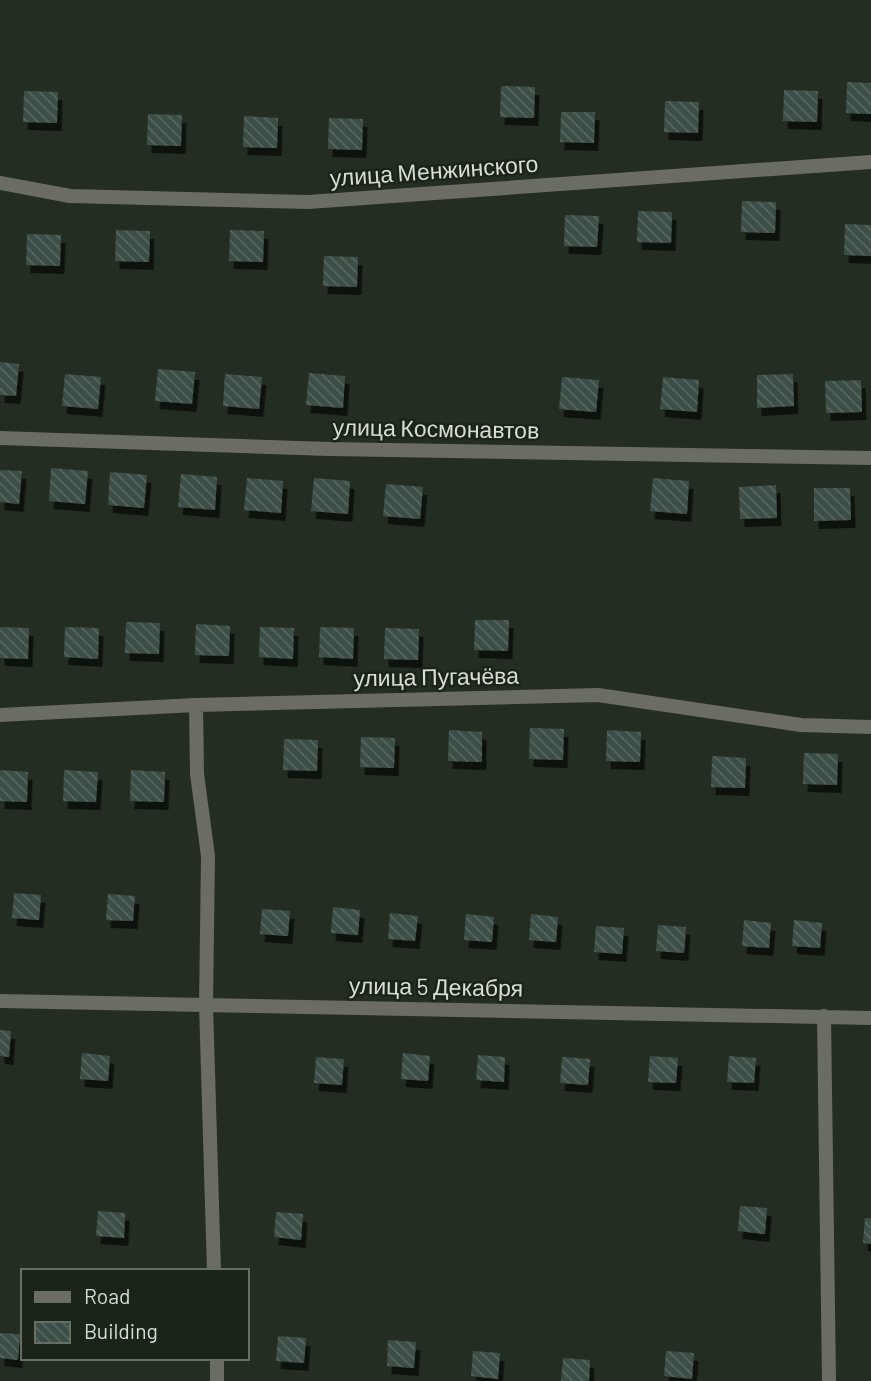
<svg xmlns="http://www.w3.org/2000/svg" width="871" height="1381" viewBox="0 0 871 1381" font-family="Barlow,sans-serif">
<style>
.building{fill:url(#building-back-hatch);filter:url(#shadow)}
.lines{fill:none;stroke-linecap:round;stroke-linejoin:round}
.street{stroke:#6b6c64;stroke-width:14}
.labels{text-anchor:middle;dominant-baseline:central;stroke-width:5;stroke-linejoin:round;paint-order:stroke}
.street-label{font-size:23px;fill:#d8ded6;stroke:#1b2418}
</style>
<defs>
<pattern id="building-back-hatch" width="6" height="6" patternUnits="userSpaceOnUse" patternTransform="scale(1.75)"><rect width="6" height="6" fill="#3c4e47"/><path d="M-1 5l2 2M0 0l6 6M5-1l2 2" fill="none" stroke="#576761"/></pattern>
<filter id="shadow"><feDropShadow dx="4.5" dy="8" stdDeviation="0" flood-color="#0009"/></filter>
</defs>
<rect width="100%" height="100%" fill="#242d21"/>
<path class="building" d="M847,82L871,83V114L846,113Z
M501,86L535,87L534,118L500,117Z
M784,90L818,91L817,122L783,121Z
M24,91L58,92L57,123L23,122Z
M665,101L699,102L698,133L664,132Z
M561,112H595L594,143L560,142Z
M148,114L182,115L181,146L147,145Z
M244,116L278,118L277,148L243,147Z
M329,118L363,119L362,150L328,149Z
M742,201L776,202L775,233L741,232Z
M638,211L672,212L671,243L637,242Z
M565,215L599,216L597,247L564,246Z
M845,224L871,225V256L844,255Z
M116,230L150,231L149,262L115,261Z
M230,230L264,231L263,262L229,261Z
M27,234L61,235L60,266L26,265Z
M324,256L358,257L357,287L323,286Z
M0,362L19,364L16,396L0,395Z
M158,369L195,372L192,404L155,401Z
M309,373L345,376L343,408L306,405Z
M65,374L101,377L98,409L62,406Z
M225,374L262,377L259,409L223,406Z
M793,374L794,406L757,408V375Z
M562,377L599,380L596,412L559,409Z
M663,377L699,380L697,412L660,409Z
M861,380L862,412L826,413L825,381Z
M51,468L88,471L85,504L49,501Z
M0,470L22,471L19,504L0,502Z
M110,472L147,475L144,508L108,505Z
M181,474L217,477L215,510L178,507Z
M247,478L283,481L281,513L244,510Z
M314,478L350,481L348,514L311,511Z
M653,478L689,481L687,514L650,511Z
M386,484L423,487L420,519L383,516Z
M776,485L777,518L740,519L739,487Z
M814,488H850L851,520L814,521Z
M475,620H509L508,651L474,650Z
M126,622L160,623L159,654L125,653Z
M196,624L230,626L229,656L195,655Z
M0,627L29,628L28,659L0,658Z
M65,627L99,628L98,659L64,657Z
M260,627L294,628L293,659L259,657Z
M320,627L354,628L353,659L319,657Z
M385,628L419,629L418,660L384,659Z
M530,728L564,729L563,760L529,759Z
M449,730L482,732V762L448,761Z
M607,730L641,732L640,762L606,761Z
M361,737L395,738L394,768L360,767Z
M284,739L318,740L317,771L283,770Z
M804,753L838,754L837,785L803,784Z
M712,756L746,758L745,788L711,787Z
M0,770L28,772L27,802L0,801Z
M64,770L98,772L96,802L63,801Z
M131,770L165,772L164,802L130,801Z
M14,893L41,895L39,920L12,918Z
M108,894L135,896L133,921L106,920Z
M333,907L360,910L358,935L331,933Z
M262,909L290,911L288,936L260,934Z
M390,913L418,916L415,941L388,939Z
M466,914L494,917L492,942L464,940Z
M531,914L558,917L556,942L529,940Z
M744,920L771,923L769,948L742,946Z
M794,920L822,923L820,948L792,946Z
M658,925L686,927L684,953L656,951Z
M596,926L624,928L622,954L594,952Z
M0,1030L11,1031L9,1057L0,1056Z
M82,1053L110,1056L108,1081L80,1079Z
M403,1053L430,1056L428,1081L401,1079Z
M478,1055L505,1057L504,1082L476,1080Z
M650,1056L678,1058L676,1083L648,1082Z
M729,1056L756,1058L754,1083L727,1082Z
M316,1057L344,1059L342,1085L314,1083Z
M562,1057L590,1059L588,1085L560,1083Z
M740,1206L767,1208L765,1234L738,1231Z
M98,1211L125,1213L124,1238L96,1236Z
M276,1212L303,1214L301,1240L274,1237Z
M865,1218H871V1244L863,1243Z
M0,1333L20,1334L18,1360L0,1358Z
M278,1336L306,1338L304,1363L276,1361Z
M388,1340L416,1342L414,1368L387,1366Z
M473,1351L500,1353L498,1379L471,1376Z
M666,1351L694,1353L692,1379L664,1376Z
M563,1358L590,1360L589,1381H561Z"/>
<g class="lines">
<path class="street" d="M0,183L70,196L308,202L871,162
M0,438L329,449L871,458
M196,705L197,774L208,856L206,1005L214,1271
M0,715L196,705L598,695L801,725L871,727
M0,1001L871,1018
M824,1016L829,1381
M217,1358V1381"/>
</g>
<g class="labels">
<g class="street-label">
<text transform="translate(434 170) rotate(-4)">улица Менжинского</text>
<text transform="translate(436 428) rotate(1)">улица Космонавтов</text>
<text transform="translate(436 676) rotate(-1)">улица Пугачёва</text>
<text transform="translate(436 986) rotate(1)">улица 5 Декабря</text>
</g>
</g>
<rect x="21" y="1269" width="228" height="91" fill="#1b2418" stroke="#676e64" stroke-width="2"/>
<rect x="35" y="1292" width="35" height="10" fill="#6b6c64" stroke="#676e64" stroke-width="2"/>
<text x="84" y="1304" font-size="21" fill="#d8ded6">Road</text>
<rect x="35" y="1322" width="35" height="21" fill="url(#building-back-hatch)" stroke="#676e64" stroke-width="2"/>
<text x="84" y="1339" font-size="21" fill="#d8ded6">Building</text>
</svg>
